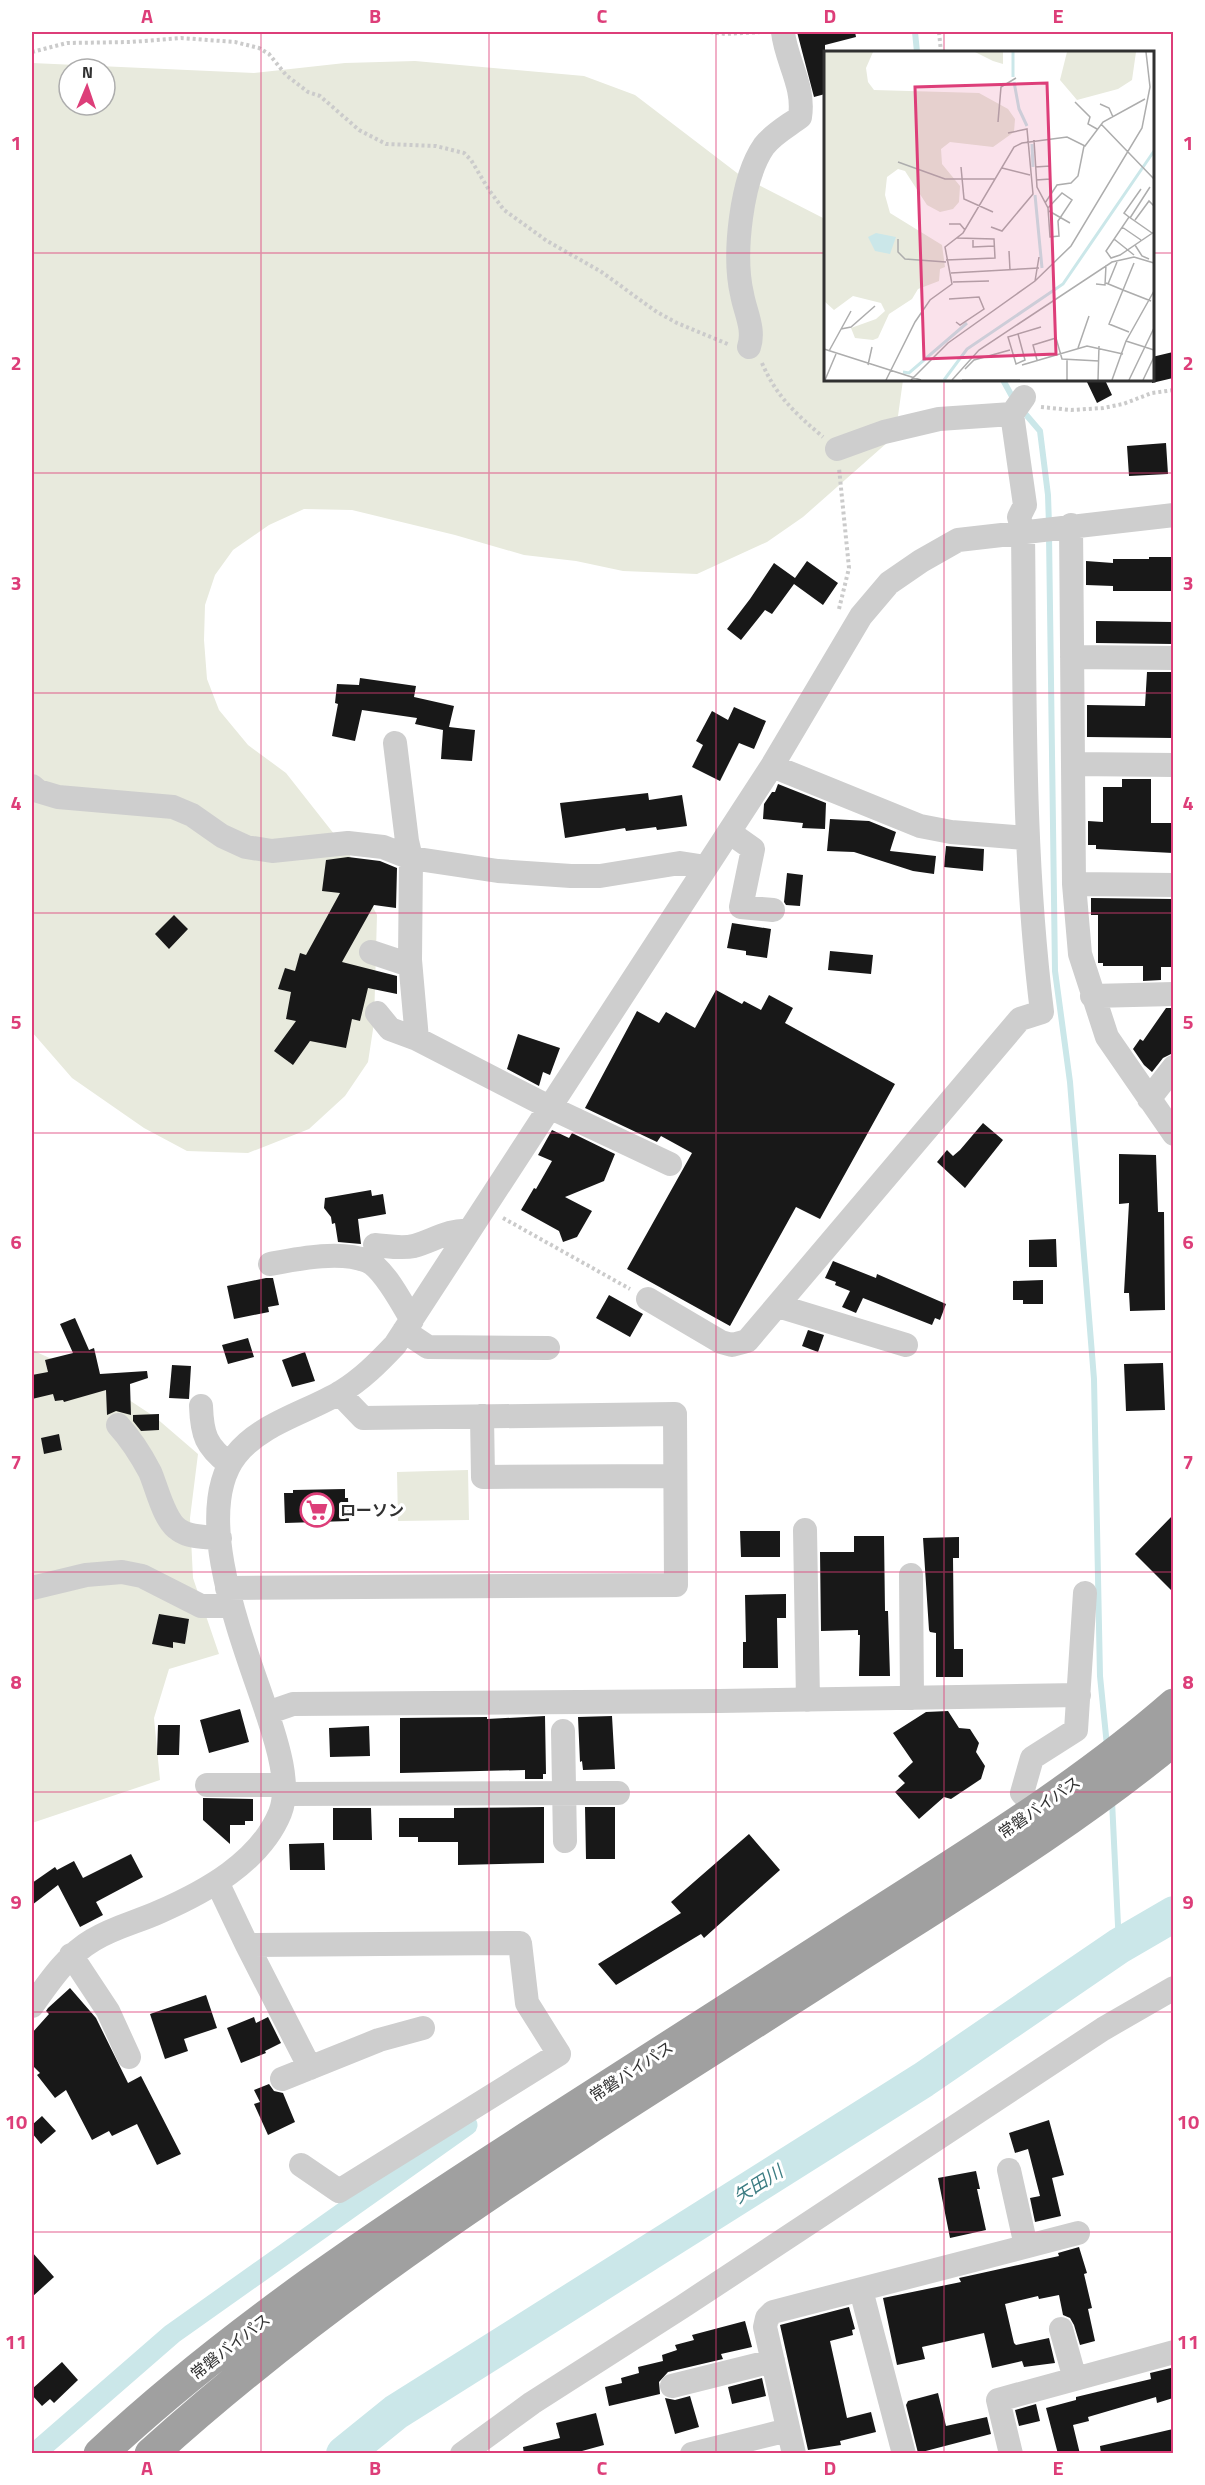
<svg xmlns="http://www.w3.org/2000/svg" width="1205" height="2485" viewBox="0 0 1205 2485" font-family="'Titillium Web','Noto Sans JP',sans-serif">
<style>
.green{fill:#e8eadd;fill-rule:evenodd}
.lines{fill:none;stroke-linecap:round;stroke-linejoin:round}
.stream{stroke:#cbe7e9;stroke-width:6}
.canal{stroke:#cbe7e9;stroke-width:21}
.river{stroke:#cbe7e9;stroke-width:36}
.building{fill:#181818}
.path{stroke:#cbcbcb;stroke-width:4;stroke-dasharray:3 3;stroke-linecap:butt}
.minor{stroke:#cecece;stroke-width:24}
.trunk{stroke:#a0a0a0;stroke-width:33}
.grid{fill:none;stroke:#dd3e79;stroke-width:1.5;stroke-opacity:0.55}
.labels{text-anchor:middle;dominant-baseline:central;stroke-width:6;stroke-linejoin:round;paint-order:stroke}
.poi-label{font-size:16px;font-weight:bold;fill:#313131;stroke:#fff;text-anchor:start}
.street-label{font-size:16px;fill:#313131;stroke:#fff}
.water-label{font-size:18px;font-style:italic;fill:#3d7d83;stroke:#fff}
.inset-river{fill:none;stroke:#cbe7e9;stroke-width:3}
.inset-road{fill:none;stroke:#adadad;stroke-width:1.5}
.view{fill:#dd3e79;fill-opacity:0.15;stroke:#dd3e79;stroke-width:3}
.inset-edge{fill:none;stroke:#313131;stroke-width:3}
.neatline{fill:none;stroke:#dd3e79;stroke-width:2}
.grid-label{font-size:20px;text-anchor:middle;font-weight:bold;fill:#dd3e79}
</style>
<rect width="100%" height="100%" fill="#fff"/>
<path class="green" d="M415,61L584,76L635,95L741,176L825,219L826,380H903L898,416L888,442L803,517L767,542L697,574L623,571L576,561L524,555L455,535L352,510L304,509L269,525L233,550L215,575L205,605L204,640L207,679L219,710L248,745L286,773L349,853L361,884L377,915L374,1023L368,1062L345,1096L309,1129L248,1153L187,1151L144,1128L72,1078L32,1032V63L254,73L345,63ZM69,69H105V105H69Z
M32,1350L100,1381L155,1417L198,1454L190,1518L193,1578L219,1654L169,1669L154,1718L160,1780L32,1823Z
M468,1470L469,1520L398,1521L397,1472Z"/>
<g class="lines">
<path class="stream" d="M915,32L917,52
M1003,380L1014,400
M1022,410L1040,431L1048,495L1049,525
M1049,535L1055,971L1070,1082L1094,1379L1100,1676L1107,1746
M1112,1801L1119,1946"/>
<path class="canal" d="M34,2454L172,2334L467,2125"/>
<path class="river" d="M344,2454L396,2412L923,2080L1119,1946L1174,1914"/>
</g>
<path class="building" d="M797,32H855L856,37L825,45V94L814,97Z
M1173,352V378L1152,383V357Z
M1086,380H1105L1112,395L1097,403Z
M1166,443L1168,474L1129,476L1127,446Z
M1149,557H1173V591H1113V586L1086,585V561L1113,563V559H1149Z
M807,561L838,583L823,605L794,584L772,614L765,610L741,640L727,629L750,599L774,563L795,578Z
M1096,621L1173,622V644L1096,643Z
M1147,672H1173V738L1087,737V705L1145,706Z
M360,678L416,686L414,697L454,706L449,727L475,730L472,761L441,759L443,730L415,724L417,718L362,710L355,741L332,736L338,704L335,703L337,684L359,685Z
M734,707L766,721L754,749L739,743L720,781L692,767L703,745L696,741L712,711L728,720Z
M1122,779H1151V823H1173V853L1096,849V845H1088V821L1103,822V787H1122Z
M778,784L826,803L825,829L802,828L803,823L763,819L764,804L772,792H775Z
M648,793L649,800L682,795L687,826L657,830L656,827L626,831L625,828L565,838L560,803Z
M830,819L869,821L896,832L890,851L936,856L934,874L913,871L854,852L827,851Z
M946,846L984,849L983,871L944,867Z
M348,857L380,861L397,868L396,908L374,905L342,962L397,976V994L368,988L360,1021L352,1019L346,1048L310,1041L293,1065L274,1051L296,1021L286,1019L291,992L278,989L285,968L295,971L300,953L306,955L340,893L322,891L326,860Z
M787,873L803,875L800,906L786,905L784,902Z
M1091,898L1173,899L1172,967H1161V980L1143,981V966H1103V963H1098V915H1091Z
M174,915L188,929L169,949L155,934Z
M732,923L771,929L767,958L746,955V951L727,948Z
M830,951L873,955L871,974L828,970Z
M716,990L742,1004L744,1001L761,1010L769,995L793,1008L785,1023L895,1084L820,1219L796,1207L730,1326L627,1269L692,1153L661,1136L657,1142L585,1108L637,1011L659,1023L666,1012L695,1028Z
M1166,1008H1173V1053L1163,1058L1152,1072L1144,1065L1133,1049L1140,1039L1143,1041Z
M518,1034L560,1048L550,1075L543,1072L539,1086L507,1069Z
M983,1123L1003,1140L965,1188L937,1162L947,1150L953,1156L960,1150Z
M552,1130L569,1138L572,1133L615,1154L604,1181L565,1197L592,1211L577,1237L563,1242L559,1231L521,1210L534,1188L536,1189L552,1161L538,1155Z
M1119,1154L1156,1155L1158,1212H1164L1165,1310L1130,1311L1129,1293H1124L1129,1203L1119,1204Z
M371,1190L372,1196L383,1194L386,1214L358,1219L361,1244L338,1242L335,1223L332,1224L331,1217L324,1208L325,1198Z
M1056,1239L1057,1267H1029V1240Z
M833,1261L876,1278L877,1274L946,1304L940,1320L935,1318L932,1325L863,1298L856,1313L842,1307L850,1291L835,1285L836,1282L825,1278Z
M266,1278H273L279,1305L268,1307L269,1312L234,1319L227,1286Z
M1043,1280V1304H1023V1300H1013V1281Z
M609,1295L643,1314L630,1337L596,1318Z
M75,1318L89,1350L94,1348L100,1374L147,1371L148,1378L130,1384L131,1415L116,1411L107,1415L106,1390L64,1402L63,1400L55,1401L53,1394L32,1399V1375L48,1372L45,1360L73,1353L60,1324Z
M808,1330L824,1335L818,1352L802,1346Z
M248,1338L254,1357L228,1364L222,1345Z
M305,1352L315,1381L292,1387L282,1360Z
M1163,1363L1165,1410L1126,1411L1124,1364Z
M172,1365L191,1366L189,1399L169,1398Z
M159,1414V1430L141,1431L133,1421V1415Z
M59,1434L62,1450L44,1454L41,1438Z
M345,1489V1498H348L349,1521L285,1523L284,1493H293V1490Z
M1173,1515V1592L1135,1554Z
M740,1531H780V1557H741Z
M854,1536H884L885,1611H888L890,1676H859L860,1635H858V1630L821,1631L820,1552H854Z
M959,1537V1558H953L954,1649H963V1677H936V1633L930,1632L929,1630L923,1538Z
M786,1594V1618H777L778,1668H743V1642H746L745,1595Z
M159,1614L189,1619L185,1644L173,1642V1648L152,1644Z
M240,1709L249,1742L209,1753L200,1720Z
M948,1711L959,1728L970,1729L979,1743L976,1752L985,1766L981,1779L951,1799L944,1797L919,1819L895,1792L905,1783L898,1776L913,1762L893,1733L926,1712Z
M545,1716L546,1774H543V1779H525V1770L400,1773V1718L487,1717V1719Z
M612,1716L615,1769L583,1770L582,1761L580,1762L578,1717Z
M158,1725H180L179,1755H157Z
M369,1726L370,1756L330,1757L329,1728Z
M203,1798L253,1799V1821H245V1825H230V1844L203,1820Z
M544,1807V1863L458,1865V1842H418V1837H399V1818H454V1808Z
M585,1807H615V1859H586Z
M333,1808H371L372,1840H333Z
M749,1834L780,1870L704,1938L701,1934L616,1985L598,1964L681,1913L671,1902Z
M324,1843L325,1870H290L289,1844Z
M131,1854L143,1877L96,1902L103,1915L80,1927L58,1885L32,1905V1883L55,1867L57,1870L74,1861L83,1878Z
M70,1988L96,2018L128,2083L141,2076L181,2154L157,2165L137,2124L112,2136L109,2131L92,2140L66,2090L55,2098L37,2075L40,2073L32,2065V2033L49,2014L46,2011L48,2008Z
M206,1995L217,2028L184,2039L188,2051L165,2059L150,2014Z
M254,2017L256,2023L268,2017L281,2043L265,2051L266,2053L241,2063L227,2028Z
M269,2084L274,2091L283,2093L295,2122L268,2135L254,2104L260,2102L254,2090Z
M42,2116L56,2131L41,2144L32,2133V2125Z
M1049,2120L1064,2175L1052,2178L1061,2216L1035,2222L1030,2198L1040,2196L1028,2149L1015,2153L1009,2133Z
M976,2171L980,2189H977L986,2230L950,2238L938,2178Z
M1079,2247L1087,2273L1084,2274L1092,2308L1088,2309L1095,2341L1080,2345L1074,2325L1070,2318L1063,2315L1059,2295L1039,2299L1038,2296L1005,2304L1014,2343L1016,2345L1049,2338L1055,2363L1024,2367L1022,2361L992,2368L984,2333L922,2347L925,2359L897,2365L883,2298L961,2282L959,2278L1059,2256L1058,2253Z
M32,2252L54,2277L32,2297Z
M849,2307L855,2329L852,2330L853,2335L830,2341L847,2418L871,2412L876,2432L840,2441L841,2445L808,2450L780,2325Z
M745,2321L752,2347L721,2354L723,2359L668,2372L659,2382L660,2394L609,2406L605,2387L622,2383L621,2378L639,2373L638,2367L663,2361L662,2355L677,2350L675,2345L694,2340L692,2335Z
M62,2362L78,2380L54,2403L50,2399L42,2406L32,2395V2389Z
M1171,2368L1173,2398L1157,2403L1156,2397L1088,2417L1089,2421L1073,2425L1080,2454H1058L1046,2408L1076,2400V2397L1151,2379L1150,2373Z
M762,2378L766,2396L732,2404L728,2387Z
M938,2393L946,2426L987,2417L991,2434L918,2453L906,2405L908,2401Z
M690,2396L699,2427L675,2434L665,2398L675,2400Z
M1036,2404L1040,2421L1019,2426L1015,2410Z
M596,2413L604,2445L571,2454H524L523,2447L560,2438L556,2423Z
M1173,2429V2454H1101L1100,2446Z"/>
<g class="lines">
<path class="path" d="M710,32L725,34L762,32
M939,32L941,52
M32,52L67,43L131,42L181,38L235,42L259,48L269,54L286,75L308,92L320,96L359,130L386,144L436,146L464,153L471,160L489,190L504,210L547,241L600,271L657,312L677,323L730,345
M762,363C776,396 796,414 823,437
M1041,407L1071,410L1103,408L1123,404L1152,393L1174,390
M839,609L849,568L839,468
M503,1218L630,1289"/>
<path class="minor" d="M749,347C755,329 745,312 742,294C733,255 741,179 764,146C773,134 788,126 800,117C805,86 786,61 783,32
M1012,414L1024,397
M1071,525L1074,884L1080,954L1107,1037L1174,1134
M1072,657L1174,658
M395,743L407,841L411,858L410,960L417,1039L549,1107L670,1164
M1073,764L1174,765
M772,766L920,826L951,832L1026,838
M32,786L38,791L58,797L173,807L192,815L222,836L246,847L272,851L348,843L383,847L411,858L498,871L571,876H600L680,863L706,867
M729,832L753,849L741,907L773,910
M1074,884L1174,885
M371,952L410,965
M1092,996L1174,994
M377,1013L390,1029L417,1039
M1149,1099L1174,1067
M375,1245C388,1246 401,1249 414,1246C432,1241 450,1229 469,1231
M270,1264C297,1259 340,1250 367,1261C384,1268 402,1304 412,1320
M648,1299L721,1342L732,1345L747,1341L1020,1019L1042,1012C1022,852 1025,692 1023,532L1019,517L1025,505L1012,414L939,419L884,432L837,449
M778,1306L906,1345
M404,1331L428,1347L548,1348
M201,1406C202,1435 206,1446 229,1464
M482,1416L483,1477L675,1476
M118,1425C130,1438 141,1455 150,1472C157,1488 164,1521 179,1530C190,1538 207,1537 220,1538
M805,1530L808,1700
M911,1575L912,1698
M32,1588L86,1575L122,1572L142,1576L201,1606H232
M227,1588L676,1585L675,1414L363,1418L339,1393
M267,1713L293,1704L719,1701L1079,1695
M563,1731L565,1841
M207,1785H283
M284,1794L618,1793
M1038,1810L1022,1793L1032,1758L1076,1730L1085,1593
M217,1882L247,1945L310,2068
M247,1945L520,1943L527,2003L559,2054L339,2191L301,2165
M71,1955L108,2011L129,2057
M32,2006C49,1982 67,1955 93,1940C114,1927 137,1922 159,1912C205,1892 260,1862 280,1813C291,1786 277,1743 268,1716C247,1651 189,1515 236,1455C261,1423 308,1412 341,1392C362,1379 378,1363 395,1345L772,766L861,616L889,583L921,561L958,540L1174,515
M282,2079L379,2040L423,2028
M1009,2170L1026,2246
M861,2290L904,2454
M1061,2329L1075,2379
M672,2386L773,2361
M462,2454L532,2403L682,2307L1103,2029L1174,1988
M692,2454L788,2430
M794,2454L765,2327L767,2318L773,2312L1078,2233
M1011,2454L998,2400L1174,2352"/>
<path class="trunk" d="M100,2454C233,2330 387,2228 540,2130C647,2061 754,1992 861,1924C968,1855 1078,1789 1174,1705
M151,2454C366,2259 616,2112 858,1956C966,1887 1075,1821 1174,1739"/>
</g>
<path class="grid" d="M261,32V2454M489,32V2454M716,32V2454M944,32V52M32,253H826M1152,253H1174M944,380V2454M32,473H1174M32,693H1174M32,913H1174M32,1133H1174M32,1352H1174M32,1572H1174M32,1792H1174M32,2012H1174M32,2232H1174"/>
<defs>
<g id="supermarket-ring" transform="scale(1.725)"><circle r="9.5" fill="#fff" stroke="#dd3e79" stroke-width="1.5"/><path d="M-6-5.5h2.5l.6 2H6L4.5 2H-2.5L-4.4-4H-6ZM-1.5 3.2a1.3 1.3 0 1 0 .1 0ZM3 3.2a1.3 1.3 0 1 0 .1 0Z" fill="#dd3e79"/></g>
</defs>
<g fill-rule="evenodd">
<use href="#supermarket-ring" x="317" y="1510"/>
</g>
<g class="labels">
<g class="poi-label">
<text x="340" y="1510">ローソン</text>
</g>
<g class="street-label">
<text transform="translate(1039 1807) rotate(-35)">常磐バイパス</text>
<text transform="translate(631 2071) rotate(-33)">常磐バイパス</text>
<text transform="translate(230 2346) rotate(-38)">常磐バイパス</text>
</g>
<g class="water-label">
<text transform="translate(758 2184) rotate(-32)">矢田川</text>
</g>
</g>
<g transform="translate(824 51)">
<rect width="330" height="330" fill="#fff"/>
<path d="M0,1H49L42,17L44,31L50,39L155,42L184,58L191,68L190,81L169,96L126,91L117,98L118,113L136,135L135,151L129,158L116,161L103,154L81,120L74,118L63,126L61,144L66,162L118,194L121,216L116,218L115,230L94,238L88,248L65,263L54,287L49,289L31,287L27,277L52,268L61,260L57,252L29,245L10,259L0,250ZM151,1H179V13L169,10ZM243,1H312L308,29L294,38L253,49L236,29Z" fill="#e8eadd"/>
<path d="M52,182L72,186L66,203L51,200L44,186Z" fill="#cbe7e9"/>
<path class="inset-river" d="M189,1V26M190,31L195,58L203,75M208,93L209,116M211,144L218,217M79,321L85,322L143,272M120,329L143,298L239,233L330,100"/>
<path class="inset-road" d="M251,51L266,66L264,73L273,78M276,53L285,57L289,66M174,71L177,36L192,27M277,73L330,128M210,89L213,136L224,157L226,186L235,185L234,170L248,149L238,142L224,157M74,111L121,128H171M137,116L140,148L169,161M211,116L226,115V128L212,129M178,117L206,124M221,152L233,134L247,132L254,125L260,95M225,160L246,172M305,166L300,162L317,138M306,167L326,136M311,169L325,150L330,155M125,173H136L141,179M167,176L178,180L209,143L203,78L184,82M298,176L317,189M328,182L305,166L282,200L287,207L296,204L330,181M74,188V201L81,208L122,211M290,188L310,204M149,189V196L170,195M311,194L318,205L325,208M185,200L186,219M122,209L171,207L170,188L133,187M310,212L299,239L327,250M127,222L215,217M211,230L215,206M129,231L165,230M282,232L299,239L285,273L305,281M272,233L281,234L282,214M284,233L293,211M125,248L155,246L160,258L136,274L132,271M17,278L27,276L51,255M194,283L201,309L192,313L184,286L217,276M302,290L330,299M254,297L265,265M0,298L97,329M5,300L27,260M213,309L209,294L232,287L238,308L275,310M44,314L48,296M198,314L263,295L299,303M141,318L150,309L186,299M1,329L12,303M62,329L91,271L106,249L128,233L121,196L139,182L190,96L198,92L243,86L261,95L279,71L321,48M87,329L124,292L211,230L247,195L318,77L326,36L322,1M128,329L155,299L288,211L310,206L330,212M138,329H196M243,329V309M274,329L275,295M288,329L302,290L330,240M305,329L330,277M319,329L330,306"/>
<path class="view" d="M223,32L232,303L100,308L91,36Z"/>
<rect width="330" height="330" class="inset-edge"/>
</g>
<rect width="1205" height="2485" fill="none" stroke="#ffffff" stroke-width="66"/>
<g transform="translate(87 87) rotate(2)"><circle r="28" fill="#ffffff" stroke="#adadad" stroke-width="1.5"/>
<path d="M0-4.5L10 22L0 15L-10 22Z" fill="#dd3e79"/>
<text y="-9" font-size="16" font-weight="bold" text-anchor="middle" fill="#313131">N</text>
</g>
<rect x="33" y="33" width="1139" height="2419" class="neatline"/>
<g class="grid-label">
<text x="147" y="23">A</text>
<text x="375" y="23">B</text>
<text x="602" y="23">C</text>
<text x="830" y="23">D</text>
<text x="1058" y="23">E</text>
<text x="16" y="150">1</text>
<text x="1188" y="150">1</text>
<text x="16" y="370">2</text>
<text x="1188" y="370">2</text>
<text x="16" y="590">3</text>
<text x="1188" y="590">3</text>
<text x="16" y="810">4</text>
<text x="1188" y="810">4</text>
<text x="16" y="1029">5</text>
<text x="1188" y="1029">5</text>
<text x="16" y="1249">6</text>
<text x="1188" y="1249">6</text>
<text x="16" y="1469">7</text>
<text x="1188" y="1469">7</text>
<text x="16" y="1689">8</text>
<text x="1188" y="1689">8</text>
<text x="16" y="1909">9</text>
<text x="1188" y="1909">9</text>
<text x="16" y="2129">10</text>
<text x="1188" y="2129">10</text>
<text x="16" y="2349">11</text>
<text x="1188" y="2349">11</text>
<text x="147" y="2475">A</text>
<text x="375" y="2475">B</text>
<text x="602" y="2475">C</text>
<text x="830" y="2475">D</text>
<text x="1058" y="2475">E</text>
</g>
</svg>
